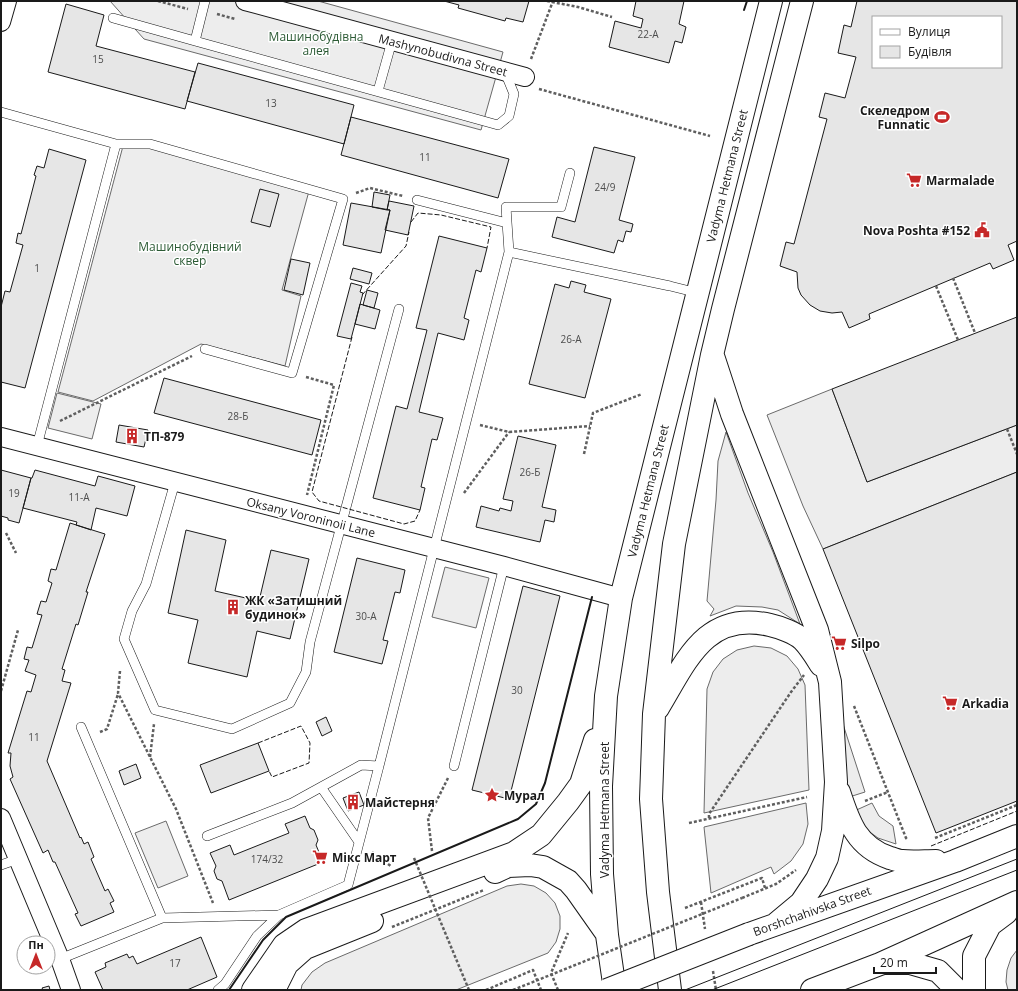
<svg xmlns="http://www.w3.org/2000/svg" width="1018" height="991" viewBox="0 0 1018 991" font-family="'Open Sans',sans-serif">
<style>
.built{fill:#ededed;stroke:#6a6a6a}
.building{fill:#e6e6e6;stroke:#1a1a1a;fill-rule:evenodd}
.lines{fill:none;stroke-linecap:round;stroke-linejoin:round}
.lane-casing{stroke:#1a1a1a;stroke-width:10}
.street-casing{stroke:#1a1a1a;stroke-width:20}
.primary-casing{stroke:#1a1a1a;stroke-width:24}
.path{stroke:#5f5f5f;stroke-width:2.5;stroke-dasharray:3 2;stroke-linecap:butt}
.lane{stroke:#fff;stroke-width:9}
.street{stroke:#fff;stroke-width:18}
.primary{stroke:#fff;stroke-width:22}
.tram{stroke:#1a1a1a;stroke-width:1}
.primary-bridge-casing{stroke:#1a1a1a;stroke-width:24;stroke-linecap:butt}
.path-bridge{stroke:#5f5f5f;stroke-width:2.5;stroke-dasharray:3 2;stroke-linecap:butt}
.primary-bridge{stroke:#fff;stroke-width:22}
.fence{stroke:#1a1a1a;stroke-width:1;stroke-dasharray:5 2;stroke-linecap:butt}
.wall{stroke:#1a1a1a;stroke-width:2}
.labels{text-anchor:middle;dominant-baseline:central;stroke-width:3;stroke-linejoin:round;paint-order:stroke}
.number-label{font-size:10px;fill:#4d4d4d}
.park-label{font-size:12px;fill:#2b5a34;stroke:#fff}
.street-label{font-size:12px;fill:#1a1a1a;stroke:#fff}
.poi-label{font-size:12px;font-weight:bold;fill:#1a1a1a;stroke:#fff;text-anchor:start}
</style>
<rect width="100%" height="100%" fill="#fff"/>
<path class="built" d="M110,1H318L503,52L481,130L144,39Z
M123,146H150L309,191L282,290L301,296L285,366L201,344L93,401L58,392Z
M832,389L867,482L1017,425V472L823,549L803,506L767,415Z
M57,393L101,404L92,439L48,428Z
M726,432L748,493L773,552L800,624L778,610L762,607L736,606L710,616L714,609L707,601L716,500L718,461Z
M445,567L489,578L476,628L432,617Z
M754,646L771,648L787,656L798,669L805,685L809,790L704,813L707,689L713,672L723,659L737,650Z
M841,718L865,792L846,798Z
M806,803L808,824L803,844L791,861L774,874L771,867L711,893L704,827Z
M872,803L879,816L893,826L896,844L878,838L863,827L852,812Z
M166,821L188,876L158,888L135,833Z
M521,884L534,886L546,893L555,903L560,916V929L556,942L548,953L456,990H301L302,985L312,972L325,963L507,886Z
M1017,950V990H1008L1006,982L1007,970L1011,958Z"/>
<path class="building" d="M444,1H529L523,22L506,18L505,21L458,8L459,5Z
M636,1H684L679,24L686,27L682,43L675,41L669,63L609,47L615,21L641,28L643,19L633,16Z
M857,1H1017V241L1008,245L1014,260L993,269L990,263L869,314L870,319L849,328L842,312L832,313L820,311L810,305L801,295L798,288L797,272L780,266L786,242L794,244L827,119L819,117L825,93L845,98L856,57L838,53L844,25L851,27ZM873,17H1001V67H873Z
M66,4L104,15L96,46L195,72L185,109L48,72Z
M198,63L354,105L344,144L187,101Z
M351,117L509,159L498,198L341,155Z
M594,147L635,157L619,220L633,224L631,232L626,231L623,242L618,240L614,253L552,237L557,217L575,222Z
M49,149L86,160L25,388L1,382V307L5,291L10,292L23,245L16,243L18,233L21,234L36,176L34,175L37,166L44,168Z
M260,189L279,194L270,227L251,222Z
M374,192L390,195L387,210L372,207Z
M389,201L414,206L408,235L385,230L390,210H387Z
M351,203L390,210L381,253L343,245Z
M439,236L487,248L481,272L476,270L464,318L469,320L464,340L438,333L419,412L443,418L437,440L432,439L421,487L425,488L420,510L373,498L396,406L407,409L427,330L416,328Z
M291,259L310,263L303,295L284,290Z
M353,268L372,273L369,284L350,279Z
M571,281L586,285L584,292L611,299L585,398L529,384L555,284L569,288Z
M351,283L362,286L360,292L363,293L351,339L337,336Z
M367,290L378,293L374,308L363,305Z
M360,304L380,310L375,329L355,324Z
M1017,317V425L867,482L832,389Z
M164,378L321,420L312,455L154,413Z
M119,425L148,430L144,447L116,442Z
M518,436L556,445L542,507L556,510L554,522L545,520L540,542L476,527L481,506L499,511L500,508L511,511L513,501L503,499Z
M1,470L31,478L19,523L8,520V518L1,516Z
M35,470L95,486L98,476L135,486L127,516L96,508L91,530L76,525L77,522L23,508L31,478H32Z
M1017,472V801L936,833L823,549Z
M70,523L105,534L86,592H88L78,625L76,624L62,669L65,670L62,681L71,683L47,761L80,838L81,837L84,844L88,842L94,857L91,859L105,891L108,889L114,901L110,903L114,912L81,926L75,914L78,913L55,862H53L48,850L43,853L10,779L13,777L10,766L11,753H8L27,691L31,692L36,675L25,671L29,660L24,659L27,647L32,648L42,615L37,614L41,601L46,602L52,583L48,581L51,569L56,570Z
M186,530L226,540L215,591L259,601L271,550L309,559L290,639L257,631L247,677L188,663L198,620L168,613Z
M357,558L405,570L400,593L395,592L383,640L388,641L382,664L334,652Z
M523,586L560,596L509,799L472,790Z
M326,717L332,731L322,736L316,722Z
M258,743L269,771L211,793L200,765Z
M136,764L141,778L124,785L119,771Z
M359,792L364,805L348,811L343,798Z
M305,816L310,828L314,830L318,840L316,845L323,862L229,900L222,881L217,879L214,871L216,866L210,853L230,845L234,855L289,833L285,824Z
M201,937L217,977L187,990H103L95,972L106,967L105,963L127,954L129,958L133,956L137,964Z
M49,986L50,990H43L42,988Z"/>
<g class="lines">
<g class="lane-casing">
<path id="lane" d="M113,18L195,41L205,1
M195,41L498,125L509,116L514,94L505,72
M378,91L392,41
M1,112L116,144H150L343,199L292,373L205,349
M417,200L507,223
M509,252L670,286L698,293
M37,446L116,144
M175,482L146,584L132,611L124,639L155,710L232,729L290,703L306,672L310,642L399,309
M81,727L162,918
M454,766L504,566
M321,787L359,842
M207,836L292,803L361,765L379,766L509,252L506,207H561L570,173
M1,865L18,859
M60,959L162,918L279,915
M218,990L225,984L257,936L279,915L348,885L379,766"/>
</g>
<g class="street-casing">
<path id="street" d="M245,1L525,77
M1,22L7,1
M1,437L504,566L621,598
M1,818L60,959L71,990"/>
</g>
<g class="primary-casing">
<path id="primary" d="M713,356L732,414L817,630L830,682L836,782L833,831L827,858L817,879L801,903L777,923
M658,708C686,662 705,610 770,625C779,627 796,633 803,640C810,647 816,657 821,665
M839,792C849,823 857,847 890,858C894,859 898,861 902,861C913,862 925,861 936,861
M495,872L508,866L530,865L543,867L568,881L576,890L607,934
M749,934L955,861L1017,836
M887,963H910L938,971L957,990
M253,990L284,945L306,930L514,853L541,835L568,802L581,784L595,740
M275,990L276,986L287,964L305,948L372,921
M615,990L607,935L602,874L601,786L606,696L621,598L771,1
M670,990L658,892L651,799L654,714L674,544L712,355L723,309L802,1
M812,990L880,964L1017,902
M974,990V956L990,925L1006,913"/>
</g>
<path class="path" d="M158,1L188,9
M547,1L578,7L612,17
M217,14L235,19
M531,59L553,1
M539,89L710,136
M356,193L370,188L403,196
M953,278L975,333
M936,286L958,340
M306,377L334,385L307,495
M60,421L192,356
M480,425L509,432L590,426
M1007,429L1017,454
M584,454L593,413L642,394
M464,493L509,432
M6,533L16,553
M120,671L118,693L176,809L213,903
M1,691L18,630
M854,706L906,838L908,840
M100,732L107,729L118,694
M150,757L154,724
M865,801L888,792
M709,818V814L791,692L804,675
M689,823L807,797
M935,838L1017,805
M432,851L428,818L448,778
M372,852L392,867
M742,898L776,884L796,870
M701,902L705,929
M685,908L762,878L765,888
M392,927L484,890
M713,971L716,990
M486,990L533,970L541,990
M558,990L551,973L568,933"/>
<use href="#lane" class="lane"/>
<use href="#street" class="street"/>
<use href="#primary" class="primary"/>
<path class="tram" d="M685,990L1017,859
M712,990L1017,870"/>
<g class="primary-bridge-casing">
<path id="primary-bridge" d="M607,990L749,934"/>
</g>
<path class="path-bridge" d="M414,858L469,990
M513,990L742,898"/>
<use href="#primary-bridge" class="primary-bridge"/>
<path class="fence" d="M411,222L418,213L441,215L491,227L487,248
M362,295L406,246L409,232
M352,337L312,492L319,501L404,524L415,521L420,510
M258,743L301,726L310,743L309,763L272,777L269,771
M931,846L1017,811"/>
<path class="wall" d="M744,10L747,1
M229,990L263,940L286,917L518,819L536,804L545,783L592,597"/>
</g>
<defs>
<g id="stadium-bare" transform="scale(1.2)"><path d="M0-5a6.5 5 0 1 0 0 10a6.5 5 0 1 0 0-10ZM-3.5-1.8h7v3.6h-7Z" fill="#c62828" stroke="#fff" stroke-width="2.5" paint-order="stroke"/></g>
<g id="supermarket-bare" transform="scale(1.2)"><path d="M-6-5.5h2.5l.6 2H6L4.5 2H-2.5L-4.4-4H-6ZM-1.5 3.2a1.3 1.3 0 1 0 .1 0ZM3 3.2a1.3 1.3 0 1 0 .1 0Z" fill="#c62828" stroke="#fff" stroke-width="2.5" paint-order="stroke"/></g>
<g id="civic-bare" transform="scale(1.2)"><path d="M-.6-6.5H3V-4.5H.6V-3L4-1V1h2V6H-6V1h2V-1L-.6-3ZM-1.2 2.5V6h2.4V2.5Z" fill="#c62828" stroke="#fff" stroke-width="2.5" paint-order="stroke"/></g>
<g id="building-bare" transform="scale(1.2)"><path d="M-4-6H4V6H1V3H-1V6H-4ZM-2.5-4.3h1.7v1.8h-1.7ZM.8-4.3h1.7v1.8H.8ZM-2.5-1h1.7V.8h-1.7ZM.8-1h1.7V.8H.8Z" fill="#c62828" stroke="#fff" stroke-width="2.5" paint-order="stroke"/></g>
<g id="sight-bare" transform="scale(1.2)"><path d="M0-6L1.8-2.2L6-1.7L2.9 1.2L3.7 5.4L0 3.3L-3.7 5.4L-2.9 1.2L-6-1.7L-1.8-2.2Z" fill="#c62828" stroke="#fff" stroke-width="2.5" paint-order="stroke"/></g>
</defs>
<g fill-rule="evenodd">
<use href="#stadium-bare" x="942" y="117"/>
<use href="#supermarket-bare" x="914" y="180"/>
<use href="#civic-bare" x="982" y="230"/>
<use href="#building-bare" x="132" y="436"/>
<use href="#building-bare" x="233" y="607"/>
<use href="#supermarket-bare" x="839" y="643"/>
<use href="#supermarket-bare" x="950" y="703"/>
<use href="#sight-bare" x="492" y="795"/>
<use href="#building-bare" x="353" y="802"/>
<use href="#supermarket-bare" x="320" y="857"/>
</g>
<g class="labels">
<g class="number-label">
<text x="648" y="34">22-А</text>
<text x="98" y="59">15</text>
<text x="271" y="103">13</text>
<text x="425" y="157">11</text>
<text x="605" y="187">24/9</text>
<text x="37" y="268">1</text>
<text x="571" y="339">26-А</text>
<text x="238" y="416">28-Б</text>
<text x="530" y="472">26-Б</text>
<text x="14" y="493">19</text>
<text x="79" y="497">11-А</text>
<text x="366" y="616">30-А</text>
<text x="517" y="690">30</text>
<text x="34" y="737">11</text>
<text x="267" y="859">174/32</text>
<text x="175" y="963">17</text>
</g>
<g class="park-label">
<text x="316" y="36">Машинобудівна<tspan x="316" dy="14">алея</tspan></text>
<text x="190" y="246">Машинобудівний<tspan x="190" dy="14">сквер</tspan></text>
</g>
<g class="street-label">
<text transform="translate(443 55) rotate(15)">Mashynobudivna Street</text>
<text transform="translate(727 176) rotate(-76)">Vadyma Hetmana Street</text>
<text transform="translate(648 491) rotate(-76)">Vadyma Hetmana Street</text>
<text transform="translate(311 517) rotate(14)">Oksany Voroninoii Lane</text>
<text transform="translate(604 810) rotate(-90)">Vadyma Hetmana Street</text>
<text transform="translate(812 911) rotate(-20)">Borshchahivska Street</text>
</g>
<g class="poi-label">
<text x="930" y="110" text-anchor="end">Скеледром<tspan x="930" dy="14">Funnatic</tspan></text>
<text x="926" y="180">Marmalade</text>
<text x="970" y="230" text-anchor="end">Nova Poshta #152</text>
<text x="144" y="436">ТП-879</text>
<text x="245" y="600">ЖК «Затишний<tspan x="245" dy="14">будинок»</tspan></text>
<text x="851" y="643">Silpo</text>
<text x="962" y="703">Arkadia</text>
<text x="504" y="795">Мурал</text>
<text x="365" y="802">Майстерня</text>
<text x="332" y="857">Мікс Март</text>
</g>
</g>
<rect width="1018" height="991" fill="none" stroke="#1a1a1a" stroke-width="4"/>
<rect x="872" y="16" width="130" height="52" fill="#ffffff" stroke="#a3a3a3"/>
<rect x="880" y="29" width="20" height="6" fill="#ffffff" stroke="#a3a3a3"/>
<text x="908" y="36" font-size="12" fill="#1a1a1a">Вулиця</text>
<rect x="880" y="46" width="20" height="12" fill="#e6e6e6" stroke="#a3a3a3"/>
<text x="908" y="56" font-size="12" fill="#1a1a1a">Будівля</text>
<g transform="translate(36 955)"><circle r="19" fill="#ffffff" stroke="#a3a3a3"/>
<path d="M0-3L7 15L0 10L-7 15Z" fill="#c62828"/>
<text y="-6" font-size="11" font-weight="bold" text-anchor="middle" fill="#1a1a1a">Пн</text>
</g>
<path d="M874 967v6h62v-6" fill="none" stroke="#1a1a1a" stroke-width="2"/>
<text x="880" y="967" font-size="12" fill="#1a1a1a" stroke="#ffffff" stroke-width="3" paint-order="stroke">20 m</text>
</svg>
